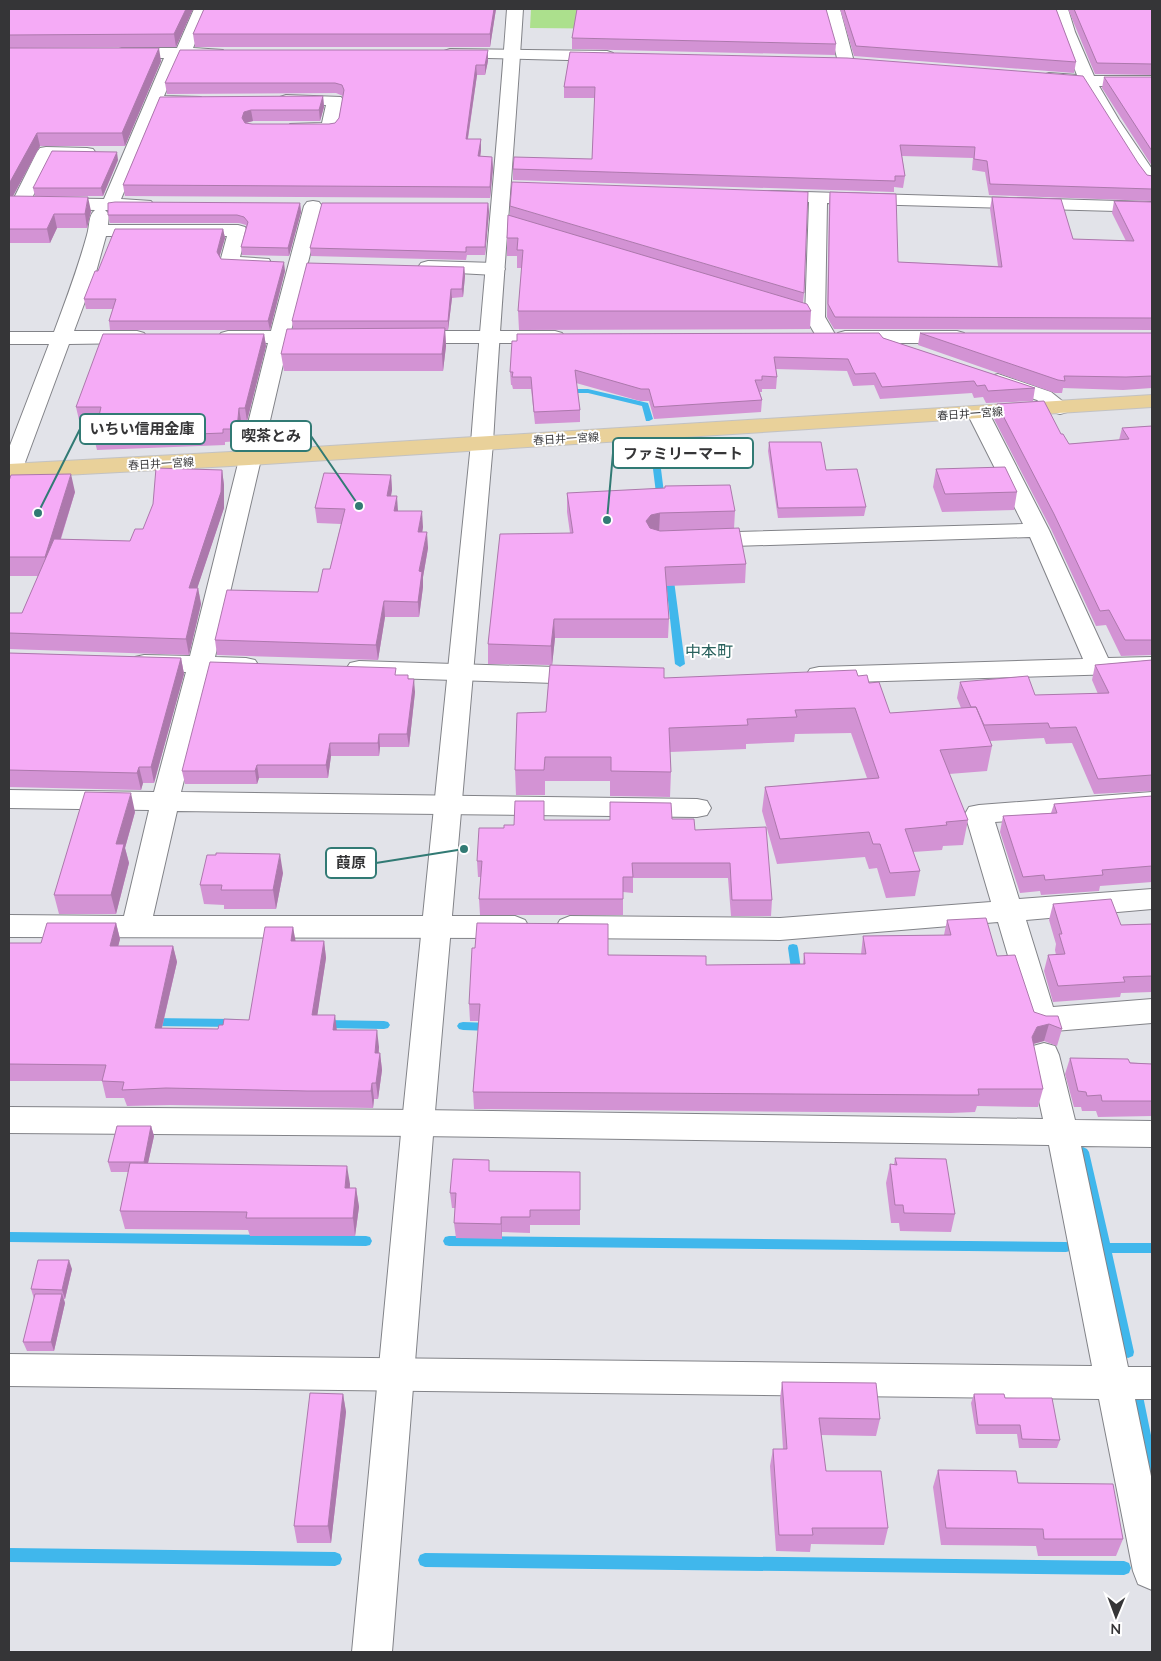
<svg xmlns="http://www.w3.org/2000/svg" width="1161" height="1661" viewBox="0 0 1161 1661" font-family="Lato,'Noto Sans JP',sans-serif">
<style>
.green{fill:#ace08d}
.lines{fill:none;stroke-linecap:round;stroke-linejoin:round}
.stream{fill:#40b7ec;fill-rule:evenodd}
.street-casing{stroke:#828388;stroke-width:2}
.secondary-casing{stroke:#828388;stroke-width:2}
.primary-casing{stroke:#c2c2c3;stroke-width:2}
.street{fill:#fff;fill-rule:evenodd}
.secondary{fill:#fff;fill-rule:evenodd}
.primary{fill:#e9d19a;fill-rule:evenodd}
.wall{fill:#d393d4}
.shaded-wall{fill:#ac78ac}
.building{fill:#f5abf6;stroke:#ac78ac}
.labels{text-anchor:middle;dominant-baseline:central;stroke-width:4;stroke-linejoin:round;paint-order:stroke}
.far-street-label{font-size:11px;fill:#353537;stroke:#fff}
.quarter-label{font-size:16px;fill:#28615d;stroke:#fff}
.leader{fill:none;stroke:#317a74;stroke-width:2}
.callout-dot{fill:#317a74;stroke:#fff;stroke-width:2}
.callout{fill:#fff;stroke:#317a74;stroke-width:2}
.callout-label{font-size:15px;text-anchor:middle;font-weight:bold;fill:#353537}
</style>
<rect width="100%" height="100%" fill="#e2e3e9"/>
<path class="green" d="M531,9H639V29L530,28Z"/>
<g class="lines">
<path class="stream" d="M561,389H588L648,403L653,419L649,421H646L642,406L588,393H564L560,391Z
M651,443H654L658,445L665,501L661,503L657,501L650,445Z
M669,570L673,573L685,664L680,667L675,664L665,573Z
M793,944L797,945L798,948L802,976L801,979H793L792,976L788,948L789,945Z
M150,1018L235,1019L239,1020L241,1023L239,1026L235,1027L150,1026L146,1025L144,1022L146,1019Z
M322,1020L384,1021L388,1022L390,1025L388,1028L384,1029L322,1028L318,1027L316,1024L318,1021Z
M463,1022L490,1023L494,1024L496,1027L494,1030L490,1031L463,1030L459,1029L457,1026L459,1023Z
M1083,1147L1087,1149L1089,1152L1110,1243H1152V1253H1112L1134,1352L1133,1356L1128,1358L1123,1356L1122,1352L1077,1152L1079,1149Z
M9,1232L366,1236L370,1237L372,1241L370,1245L366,1246L9,1242Z
M449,1236L1066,1242L1070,1243L1072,1247L1070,1251L1066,1252L449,1246L445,1245L443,1241L445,1237Z
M1136,1390L1141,1392L1143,1396L1152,1440V1476L1147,1474L1145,1470L1129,1396L1131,1392Z
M9,1548L335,1552L340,1554L342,1559L340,1564L335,1566L9,1562Z
M425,1553L1124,1561L1129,1563L1131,1568L1129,1573L1124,1575L425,1567L420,1565L418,1560L420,1555Z"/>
<g class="street-casing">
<path id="street" d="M194,9H209L193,48L223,50L225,53L223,56L217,58H180L164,96L201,97L203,101L201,105L160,106L121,199L151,201L154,205L151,209L145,210H105L109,214L108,225H238L245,227L247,231L240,257L269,259L271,263L269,267L262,269L222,266L220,262L227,236H106L96,272L74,331H137L144,333L147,337L144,341L137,343L69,344L20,476L17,481L9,483V448L49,344H9V332H54C66,300 78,268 87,235C90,226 88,215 95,210L9,208V198H14L37,152L40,148L46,147L87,148L93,149L96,153L93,157H52L32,198L104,199L164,58H122L116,56L114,53L116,50L122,48H177Z
M825,9H840L854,62L852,65H840L838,62Z
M1053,9H1068L1075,32L1094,76H1152V86H1099L1119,120L1152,169V186L1146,185C1123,153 1101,120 1082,85L1043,81L1041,78L1043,75L1049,73L1077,75L1060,32Z
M450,49L607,51L613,53L615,56L613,59L607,61L444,57L442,54L444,51Z
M286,95L341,97L343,100L338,128L336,132L330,133L290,132L288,128L290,124L322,123L326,105L280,103L278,100L280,97Z
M771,191L1152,202V212L827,203L825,317L836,336L838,333L845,331H957L964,333L967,337L964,341L957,343H845L838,341L836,338L833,341L826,343L819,341L805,317L809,202L765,200L762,196L765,192Z
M313,201L319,202L322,206L291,331L329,333L332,337L329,341L288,343L215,657L246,658L255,660L259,666L255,672L246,674L211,673L181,792L697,799L707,801L711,808L707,815L697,817L177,811L153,916H515L525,920L529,927L525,934L515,938L9,937V915L124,916L149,810L9,808V790L154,792L186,672L144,671L135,669L132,663L135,657L144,655L190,656L268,343L221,341L218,337L221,333L228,331H271L304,206L307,202Z
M428,261L495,263L502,265L505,269L502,273L495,275L421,271L418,267L421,263Z
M408,331H555L562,333L565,337L562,341L555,343H408L401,341L398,337L401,333Z
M998,374L1051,392L1071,408L1067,412L1060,414L1053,412L1037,400L991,384L988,380L991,376Z
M978,407L985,409L989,413L1049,530L1108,658L1152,657V673L819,683L810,681L806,675L810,669L819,667L1083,659L1030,537L702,547L694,545L690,540L694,535L702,533L1023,524L967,413L971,409Z
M359,661L586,668L595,670L599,676L595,682L586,684L359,677L350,675L346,669L350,663Z
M1152,792V810L995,822L1019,899L1152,889V909L1026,920L1053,1007L1152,999V1023L1042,1032L1031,1028L1027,1020L998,922L780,940L570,938L560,934L556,927L560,920L570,916L780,918L991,902L965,814L969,807L979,805Z
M1044,1043L1055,1046L1059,1055L1075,1120L1152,1121V1147L1081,1146L1128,1367H1152V1399H1135L1152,1481V1590L1138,1584L1133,1571L1099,1399L9,1386V1354L1092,1366L1049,1145L418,1136L9,1133V1107L418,1110L1043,1119L1029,1055L1033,1046Z"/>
</g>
<g class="secondary-casing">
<path id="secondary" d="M507,9H523C514,154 501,298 493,443L434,1123L392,1652H352L402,1123L471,443C482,298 497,154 507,9Z"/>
</g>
<g class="primary-casing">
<path id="primary" d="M1152,395V407L249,465L9,478V464L249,451Z"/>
</g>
<use href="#street" class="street"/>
<use href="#secondary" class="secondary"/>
<use href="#primary" class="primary"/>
</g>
<path class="wall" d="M9,9H193L176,47L9,48Z
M204,9H496L490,47H195L193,34Z
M840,9H1056L1076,62L1074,73L854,56Z
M1068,9H1152V75L1095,74Z
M572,38L836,44L835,55L572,49Z
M9,48L161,61L125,146H40L13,196L91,211L87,228H57L50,243H9Z
M570,52L1138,163L1147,175L1152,176V201L989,195L985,172L972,170L973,158L902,156L905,176L903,188L894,187V192L513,180V169L592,159L595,98H564V87Z
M488,61L485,75H477L468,139H481V150L480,156L492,157L493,168L490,198L125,196L123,185L160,97L323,96L324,107L320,121H253L246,123L252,124H329L335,123L339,118L343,96L336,93L167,94L165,83Z
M1104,77H1152V166L1102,88Z
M118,160L103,196H35L33,188Z
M830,192L898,262L998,266L990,209L992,197L1073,239L1126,241L1112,213L1114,201L1152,202V330L834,329L827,317L829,204Z
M300,203L301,212L289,256L242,255L241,247L246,227V225L239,223H110L108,215Z
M488,203L489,212L485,255H467L466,260L311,256L310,248Z
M510,206L804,293L803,303L811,311L810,329L519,330L518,311L522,268H517V256H507V238L510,216Z
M223,229L225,238L219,257L221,259L285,271L270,330H110L109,321L113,309H86L84,299Z
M464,267L465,276L463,297L452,298L448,330H445L446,346L443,371H284L281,354L293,329L292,321Z
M920,333H1152V388L1123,390L1063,388L1062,393H1055L918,345Z
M264,334L266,346L247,421H241L239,441L225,442V445L97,450L94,438L98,420H79L76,407Z
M883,338L1035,388L1033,401L986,403L983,397L974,398L972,393L880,399L874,385L853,386L847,371L776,369L777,377L776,389H762V392H760L762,400L761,412L654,419L649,401H640L576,383L580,410V422L535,424L531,389H513L512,385H511L510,372Z
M997,404L1061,434L1069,444L1119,440L1122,428L1152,426V655L1121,656L1106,625L1096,626L1051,529L994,419Z
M769,442L826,470L866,507L864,516L778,518L768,451Z
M936,469L1017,492L1014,510L942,512L933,487Z
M222,470L224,485V508L197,588H198L201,604L189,655L9,649V613H22L38,576H9V481L75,492L61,539L130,541L143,529Z
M391,475L392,490L391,496L398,511L423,527L422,532L428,548L423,577V587L419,617H385L378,660L217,655L215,640L318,592L330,569L341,524L317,523L315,508Z
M567,493L735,511L734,529L746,564L745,583L667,586L669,619L668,638H555L552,665L664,678L858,676L869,683L890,713L961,708L957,698L960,682L1035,695L1098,694L1092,680L1095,665L1152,660V791L1094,794L1072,743L1046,744L1044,738L990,741L992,746L987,771L949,774L968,820L963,845L943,846L942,850L913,852L920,871L915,896L886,898L877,868L869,869L865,857L777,864L762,811L765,787L867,778L851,733L795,734L794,742L746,744V749L670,752L671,772L670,797L610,796V781H545V795H516L515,770L546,712L550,665L488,664V644L570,533L567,512Z
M9,653L181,658L184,674L154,783H143L141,790L9,787Z
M397,675H408V679L415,692L409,747H380L379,756H331L328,778H259L257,784H185L182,771Z
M1152,796V882L1100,886L1099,891L1041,895L1040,891L1020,893L1000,832L1003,816L1051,813L1054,804Z
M135,812L125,848L129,863L116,914H59L54,895Z
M672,819L695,830L772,900L771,916H731L728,878H633V893L623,892V915H480L479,899L481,877H478L477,861L504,828L514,825L545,820H610Z
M283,873L276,909H224V905L204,904L200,885Z
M1053,904L1121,925L1152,924V992L1121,993L1120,997L1053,1002L1044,971L1048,955H1056L1055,950L1056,944L1049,920Z
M947,920L997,956L1034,1012L1062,1029L1057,1046L1044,1041L1033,1044L1043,1089L1038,1107L977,1106L975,1112L951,1113L474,1109L473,1092L479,1021H470L469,1004L608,955L706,965L803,964L804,953L861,954L863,936L944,935Z
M116,923L120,939L118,946H173L177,962L162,1028L218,1029L223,1025L249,1020L293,927L295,941H324L326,958L317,1015L337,1030L379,1047V1053H380L382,1070L378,1099H374L373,1108L310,1107L170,1105L127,1106L124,1098H106L102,1081H9V943H41Z
M1070,1058L1152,1064V1116L1098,1117L1096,1111H1082L1081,1107H1074L1065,1074Z
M151,1126L154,1136L148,1163L350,1184V1188H356L359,1207L355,1236H250L248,1230L125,1229L120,1211L128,1172H111L108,1162Z
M895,1158L955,1214L951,1232L900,1231L899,1223H891L886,1183L890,1164L894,1165Z
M490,1171L580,1172V1225H530V1233L502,1232V1239L456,1238L454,1223L455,1208H452L450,1193Z
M72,1269L65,1299H64L65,1303L54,1351H27L23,1342L34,1299L31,1289Z
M782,1382L880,1419L876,1436L821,1435L826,1471L888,1528L884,1545L811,1544L810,1552L776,1551L770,1466L773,1449H783L780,1399Z
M343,1394L346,1412L331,1543H297L294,1526Z
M974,1394L1005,1398L1060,1440L1057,1448H1019L1017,1434H976L971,1403Z
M938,1470L1018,1483L1123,1539L1116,1556H1038L1036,1546L941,1545L933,1487Z"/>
<path class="shaded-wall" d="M186,9H193L176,47L174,34Z
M494,9H496L490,47V34Z
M159,48L161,61L125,146L122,133Z
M488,50V61L485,75V65Z
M476,65L477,75L466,150V139Z
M323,96L324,107L320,121L319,110Z
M251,110L253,121L245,123L242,118L244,112Z
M37,133L40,146L13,196L9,197V183Z
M481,139V150L479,167L478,156Z
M117,152L118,160L103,196L101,188Z
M492,157L493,168L490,198V187Z
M88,197L91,211L87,228L85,214Z
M300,203L301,212L289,256L288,248Z
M488,203L489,212L485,255V247Z
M54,214L57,228L50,243L47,229Z
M223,229L225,238L218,262L217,252Z
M284,262L285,271L270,330L268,321Z
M464,267L465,276L463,297L462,289Z
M451,289L452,298L448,330V321Z
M445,328L446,346L443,371L442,354Z
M264,334L266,346L247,421L245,408Z
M239,408L241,421L239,441L237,429Z
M222,470L224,485V508L192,604L189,588Z
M71,474L75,492L49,576L45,557Z
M391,475L392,490L388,511L387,496Z
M397,496L398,511H394Z
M422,511L423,527L420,547L418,532Z
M660,513L659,532L651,534L646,521L651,515Z
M427,532L428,548L423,577V587L419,617L418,602L419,571Z
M198,588L201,604L189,655L186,639Z
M384,601L385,617L378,660L376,645Z
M554,619L555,638L552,666L551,646Z
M181,658L184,674L154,783L151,767Z
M414,679L415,692L409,747L407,734Z
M379,734L380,747L379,756L378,743Z
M330,743L331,756L328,778L326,765Z
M257,765L259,778L257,784L255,771Z
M139,767L143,783L141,790L137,773Z
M131,793L135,812L125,848L129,863L116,914L111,895L116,844Z
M280,854L283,873L276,909L273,890Z
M116,923L120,939L114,963L110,946Z
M293,927L296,943L291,941Z
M324,941L326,958L315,1031L312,1015Z
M173,946L177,962L158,1044L155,1028Z
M335,1015L337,1031L333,1030Z
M1049,1024L1044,1041L1033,1044L1032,1037L1037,1027Z
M377,1030L379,1047L377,1070L375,1053Z
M380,1053L382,1070L378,1099L376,1083Z
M372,1083L374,1099L373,1108L371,1091Z
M151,1126L154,1136L146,1172L144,1162Z
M347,1166L350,1184L348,1206L345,1188Z
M356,1188L359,1207L355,1236L353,1218Z
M501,1217L502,1232V1239L501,1224Z
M69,1260L72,1269L65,1299L62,1290Z
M62,1294L65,1303L54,1351L51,1342Z
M343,1394L346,1412L331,1543L328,1526Z"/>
<path class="building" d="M9,9H186L174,34L9,35Z
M204,9H494L490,34H193Z
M577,9H826L836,44L572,38Z
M844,9H1056L1076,62L856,46Z
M1074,9H1152V64L1097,63Z
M9,48H159L122,133H37L10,182L9,183Z
M180,50H488L485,65H476L466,139H481L478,156L492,157L490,187L123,185L160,97L323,96L319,110H251L244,112L242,118L245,123L252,124H329L335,123L339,118L344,90L342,85L335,83H165Z
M570,52L847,58L1083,76L1138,163L1147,175L1152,176V189L990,184L987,161L974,159L975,147L900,145L905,176H895V181L513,169L514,157L592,159L595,87H564Z
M1104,77H1152V151Z
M52,151L117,152L101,188H33Z
M512,182L808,192L804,293L510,206Z
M830,192L896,194L898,262L1002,267L992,197L1061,199L1073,239L1134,241L1114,201L1152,202V318L835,317L828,304Z
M9,196L88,197L85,214H54L47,229H9Z
M115,202L300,203L288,248L241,247L248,222L244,217L237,215H108V203Z
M322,203H488L485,247H466V252L310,248Z
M508,215L807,304L811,311H518L523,250H517L518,238H507Z
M115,229H223L217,252L221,259L284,262L268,321H109L116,299H84L95,271H98Z
M307,263L464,267L462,289H451L448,321H292Z
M445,328L442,354H281L287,329Z
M879,333L883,338L1035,388L988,391L985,385L977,386L974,381L882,387L875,373L855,374L848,359L774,357L777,377L762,376V380H755L762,400L654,407L649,389H641L575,370L580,410L534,412L531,377H512L513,372H510L512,341H517V334Z
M920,333H1152V376L1126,377L1064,376L1065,381L1058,380Z
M103,334H264L245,408H239L237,429H223V433L94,438L101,407H76Z
M1044,401L1061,434H1063L1069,444L1129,439L1122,428L1152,426V640H1125L1109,610L1100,611L1054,514L997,404Z
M769,442H821L826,470L857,469L866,507L778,508Z
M1005,467L1017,492L945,494L936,469Z
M156,468L222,470L221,492L189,588H198L186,639L9,633V613H22L54,539L130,541L135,529H143L153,504Z
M324,473L391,475L387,496H397L394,511H422L418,532H427L419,571L422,572L418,602L384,601L376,645L215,640L227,590L318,592L323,569H330L345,509L315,508Z
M71,474L45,557H9V481L11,475Z
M730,485L735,511L660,513L651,515L646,521L650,528L660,531L739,528L746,564L665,567L669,619H554L551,646L488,644L500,534L573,533L567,493L665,488V486Z
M9,653L181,658L151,767H139L137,773L9,770Z
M1152,660V775L1098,779L1076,727L1050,728L1048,723L984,725L976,707H971L960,682L1028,676L1035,695L1109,693L1095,665Z
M210,662L396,668L395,675H408V679H414L407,734H379L378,743H330L326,765H257L255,771H182Z
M550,665L664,668V678L856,670L858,676L867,675L869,683L879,682L890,713L976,707L992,746L940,750L968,820L946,822L947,825L905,829L920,871L890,873L880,844H873L869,832L780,839L765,787L879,778L855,708L795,710L797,717L747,719L748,725L669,728L671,772L611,771V757H545L544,770H515L517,713L546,712Z
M85,792L131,793L116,844H124L111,895H54Z
M1152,796V866L1102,870L1103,875L1045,880L1044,875L1023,877L1003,816L1057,813L1054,804Z
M515,801H544V820H610V802L671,803L672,819H694L695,830L766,827L772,900H732L730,863H632L633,877H623V899H479L482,861H477L479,828H504V825H514Z
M216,853L280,854L273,890H221L222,885H200L207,855H216Z
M1111,899L1121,925L1152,924V976L1123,977L1125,982L1058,986L1048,955L1065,954L1059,934H1062L1053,904Z
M986,918L997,956L1015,955L1034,1012L1046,1016H1058L1062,1029L1049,1024L1037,1027L1032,1037L1043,1089H978L979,1095H955L473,1092L480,1004H469L472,948H475L477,923L608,924V955L706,956V965L805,964L804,953L866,954L863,936L951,935L947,920Z
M47,923H116L110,946H173L155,1028L218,1029L219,1025H223L224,1019L249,1020L265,927H293L291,941H324L312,1015H335L333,1030H377L375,1053H380L376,1083H372L371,1091H307L166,1088L122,1090L124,1082L102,1081L106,1065L9,1064V943H41Z
M1070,1058L1128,1059L1130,1063L1152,1064V1101H1102L1101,1095L1087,1096L1086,1092L1078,1091Z
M117,1126H151L144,1162H108Z
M895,1158L946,1159L955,1214L904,1213L903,1205H895L890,1164L897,1165Z
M453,1159L489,1160V1171L580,1172V1210H530V1217H501V1224L454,1223L456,1193H450Z
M130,1163L347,1166L345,1188H356L353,1218H246L247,1212L120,1211Z
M38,1260H69L62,1290L31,1289Z
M35,1294H62L51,1342H23Z
M782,1382L876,1383L880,1419L819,1418L826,1471H881L888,1528H812L813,1535H779L773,1449H787Z
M310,1393L343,1394L328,1526H294Z
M974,1394H1004L1005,1398H1052L1060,1440L1022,1439L1020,1425H978Z
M938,1470L1016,1471L1018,1483L1113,1484L1123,1539H1044L1043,1529L946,1528Z"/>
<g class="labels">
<g class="far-street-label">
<text transform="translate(970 413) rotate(-4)">春日井一宮線</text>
<text transform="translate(566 438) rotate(-3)">春日井一宮線</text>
<text transform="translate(161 463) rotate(-3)">春日井一宮線</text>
</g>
<g class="quarter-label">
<text x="709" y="650">中本町</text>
</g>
</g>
<path class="leader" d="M38 513L80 429M359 506L311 436M607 520L613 453M464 849L376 863"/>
<g class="callout-dot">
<circle cx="38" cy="513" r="5"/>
<circle cx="359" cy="506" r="5"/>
<circle cx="607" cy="520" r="5"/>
<circle cx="464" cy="849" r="5"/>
</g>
<g class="callout">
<rect x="80" y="414" width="125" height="30" rx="5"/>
<rect x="231" y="421" width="80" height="30" rx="5"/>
<rect x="613" y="438" width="140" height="30" rx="5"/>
<rect x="326" y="848" width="50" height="30" rx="5"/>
</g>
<g class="callout-label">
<text x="142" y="434">いちい信用金庫</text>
<text x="271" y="441">喫茶とみ</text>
<text x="683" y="459">ファミリーマート</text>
<text x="351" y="868">葭原</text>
</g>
<rect width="1161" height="1661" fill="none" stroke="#353537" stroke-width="20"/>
<g transform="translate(1116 1616) rotate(181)" stroke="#ffffff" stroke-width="4" paint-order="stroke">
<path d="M0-4L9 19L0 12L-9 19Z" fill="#353537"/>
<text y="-8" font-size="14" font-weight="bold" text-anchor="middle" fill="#353537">N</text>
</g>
</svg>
